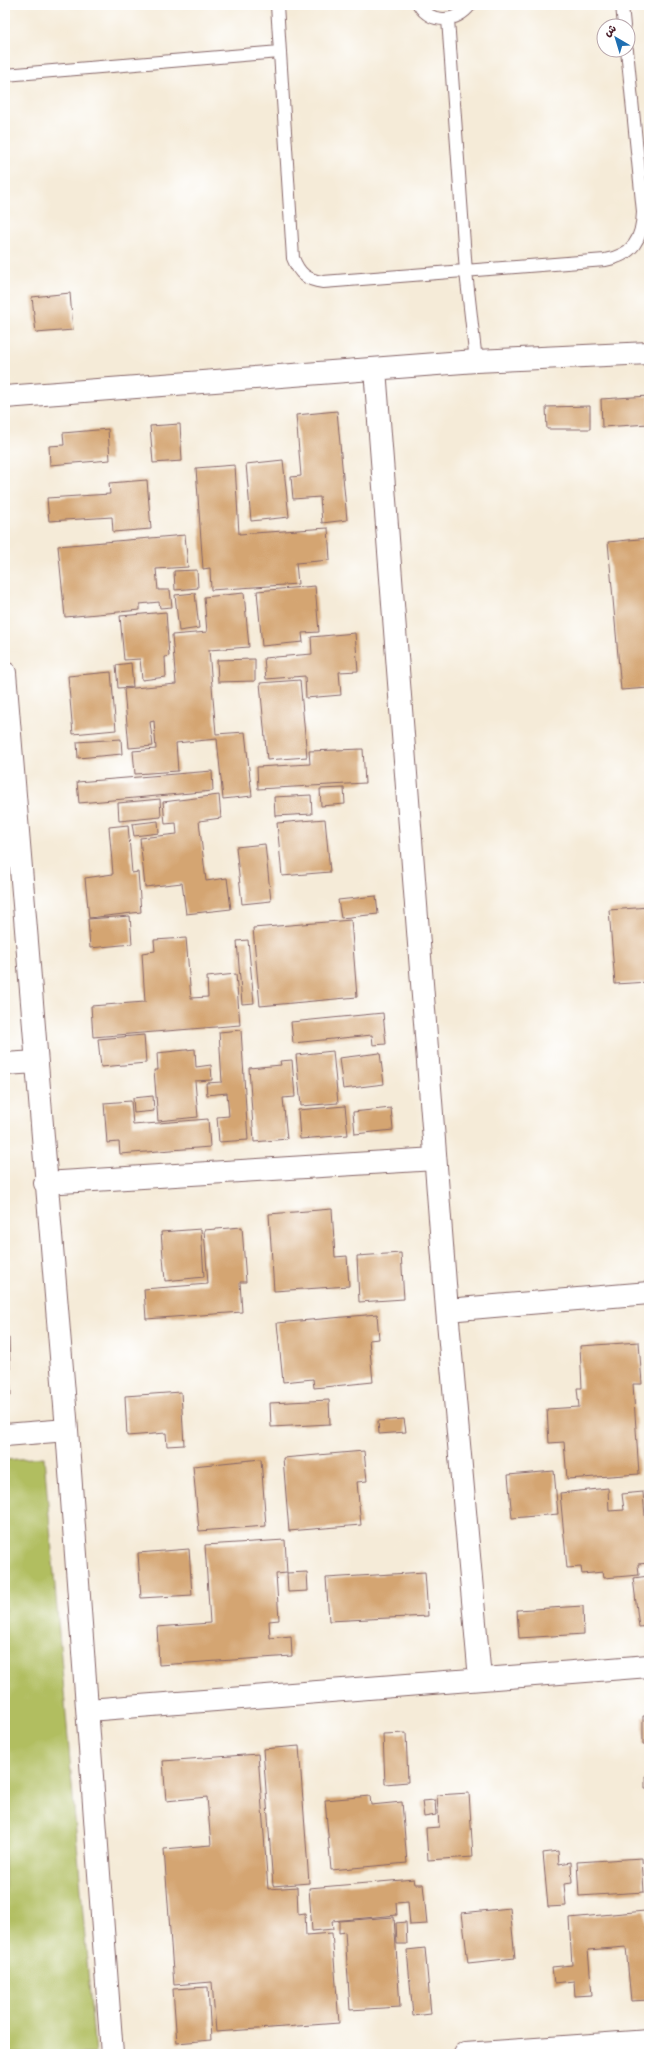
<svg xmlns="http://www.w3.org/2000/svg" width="654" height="2059" viewBox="0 0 654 2059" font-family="'Balsamiq Sans','Playpen Sans Arabic',sans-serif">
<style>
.green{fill:#b1be60;stroke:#7e6e46}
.building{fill:#d4a572}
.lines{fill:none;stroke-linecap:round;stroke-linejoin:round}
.service-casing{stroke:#866668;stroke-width:14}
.minor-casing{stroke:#866668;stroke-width:24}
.service{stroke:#fff;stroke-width:12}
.minor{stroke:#fff;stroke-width:22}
</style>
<rect width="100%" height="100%" fill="#fff"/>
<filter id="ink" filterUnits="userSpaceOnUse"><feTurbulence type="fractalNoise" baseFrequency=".025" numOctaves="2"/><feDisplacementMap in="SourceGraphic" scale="8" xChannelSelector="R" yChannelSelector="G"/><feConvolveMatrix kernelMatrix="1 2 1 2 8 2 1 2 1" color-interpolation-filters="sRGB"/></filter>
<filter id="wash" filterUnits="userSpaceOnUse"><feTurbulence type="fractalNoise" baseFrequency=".012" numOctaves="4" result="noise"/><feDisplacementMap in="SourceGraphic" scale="16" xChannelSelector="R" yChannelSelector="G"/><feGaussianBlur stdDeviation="0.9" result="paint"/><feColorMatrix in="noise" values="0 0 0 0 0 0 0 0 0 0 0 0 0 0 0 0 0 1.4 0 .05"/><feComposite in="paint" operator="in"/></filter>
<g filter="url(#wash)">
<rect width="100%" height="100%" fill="#f5ebd8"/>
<path class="green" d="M44,1457L95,2054H5V1460Z"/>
<g id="blocks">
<path class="building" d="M70,293L73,330L36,333L32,297Z
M649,396V424L602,427L601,399Z
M590,406V429H547L546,407Z
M337,411L347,520L322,523L320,497L293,499L291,477L301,476L296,415Z
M180,424L182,461L153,463L150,426Z
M108,429L110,460L50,465L49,446L64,445L63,433Z
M283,460L289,517L251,521L246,464Z
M235,465L239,534L328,528L330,560L296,563L298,584L211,590L210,568L203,569L196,468Z
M147,480L151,529L113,532L112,517L49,521L47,498L110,494L109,483Z
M185,535L188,567L156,569L158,590H170L172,607L160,608L159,602L140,604V610L65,617L58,546Z
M649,538V688L621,690L608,542Z
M197,570L198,588L175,590L174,571Z
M315,586L319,632L302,633L303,642L262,646L257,591Z
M195,593L199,628L179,631L175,595Z
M244,593L249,647L209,650L216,734L245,732L252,796L223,799L217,739L176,743L178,771L135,774L133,751L156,749L154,721L150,722L153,746L129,748L124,689L176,684L172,635L207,632L204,597Z
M166,612L169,656L165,657L166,677L142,680L140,659L124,660L120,616Z
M355,633L358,671L339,672L341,695L306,698L305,676L266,679L264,658L312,654L311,637Z
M255,659V681L218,682L217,660Z
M131,663L133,687L118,688L116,665Z
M111,672L116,730L73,734L68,676Z
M300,680L307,757L267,760L260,683Z
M121,739L122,754L78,758L77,742Z
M363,749L365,783L258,789L257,767L310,764L309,751Z
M212,771L213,791L79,803L77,782Z
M344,788L345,804L321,806L320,789Z
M219,795L221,818L199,821L206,881L227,878L231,909L186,914L182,883L145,887L140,838L177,834L176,823L165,824L163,802Z
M311,795L312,814L275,816L274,797Z
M160,799L161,817L119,821L118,803Z
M325,819L330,872L282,876L277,823Z
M158,821L159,833L134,836L132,824Z
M128,825L132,873L138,872L141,912L89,918L85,878L113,874L109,827Z
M265,844L271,901L242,904L236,847Z
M376,896L378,914L341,918L338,900Z
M649,907V982L615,984L609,910Z
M130,916L132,944L90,948L88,919Z
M351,920L357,997L260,1006L253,928Z
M186,938L191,998L208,997L207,977L236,974L240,1025L93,1037L91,1006L145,1002L142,953L155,951L154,940Z
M248,940L254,1003L242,1004L237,941Z
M383,1013L386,1044L373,1045L372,1035L293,1043L291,1022Z
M241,1030L248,1140L219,1142L217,1117L229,1116L227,1093L207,1095L206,1083L222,1082L219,1032Z
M144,1035L146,1063L101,1067L98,1039Z
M195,1049L196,1067L211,1065L212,1080L195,1081L198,1117L158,1121L154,1070H158L157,1053Z
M333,1051L338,1103L301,1106L296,1055Z
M380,1053L384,1084L343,1089L339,1058Z
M292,1060L295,1097L283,1098L287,1139L254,1142L249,1068L281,1065L280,1061Z
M153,1096L154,1111L134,1113L133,1098Z
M131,1101L133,1125L208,1119L210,1147L120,1154L119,1142L107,1143L104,1103Z
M345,1106L348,1135L300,1139L298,1110Z
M391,1108L393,1130L355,1134L353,1112Z
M332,1209L335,1257L347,1256L349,1286L274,1291L269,1214Z
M242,1227L246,1282H240L242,1312L146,1319L144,1289L208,1284L204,1230Z
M201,1229L204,1277L165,1281L161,1232Z
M401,1253L404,1299L359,1302L357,1256Z
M377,1314L379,1339L369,1340L373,1382L314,1388L313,1379L283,1382L277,1323Z
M5,1338H9L11,1396H5Z
M639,1342L642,1384H633L639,1474L567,1479L564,1442L549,1443L547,1409L579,1407L577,1388H582L580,1346Z
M181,1392L184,1445L167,1446L166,1433L127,1436L125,1396Z
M329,1400L330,1424L271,1427L270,1403Z
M404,1419L406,1432L379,1434L378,1421Z
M364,1451L367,1481L357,1482L361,1525L289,1531L283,1458Z
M261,1459L266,1526L199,1531L193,1466Z
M554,1471L558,1514L512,1518L508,1475Z
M608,1488L609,1511L624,1510L622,1494L643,1492L649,1563L638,1564L639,1575L604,1578L603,1572L582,1574L581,1567L567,1568L560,1493Z
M285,1540L287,1573L276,1574L279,1620L269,1621L270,1638L291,1636L292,1656L159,1665L157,1627L210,1623L205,1545Z
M189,1549L192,1595L141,1598L138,1553Z
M307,1572L308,1591L288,1592L287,1573Z
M425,1572L428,1616L329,1621L326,1578Z
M649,1576V1626L639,1627L633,1578Z
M583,1606L584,1634L519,1638L517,1610Z
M643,1716H649V1744H643Z
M406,1733L408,1782L385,1784L383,1734Z
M299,1746L309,1883L273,1886L263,1749Z
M258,1754L268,1889L297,1887L298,1914L305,1913L306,1935L332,1933L339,2023L216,2032L212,1982L174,1985L164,1849L211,1845L207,1797L166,1801L163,1761Z
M649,1775V1788H645V1776Z
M469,1793L473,1857L428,1860L426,1828L439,1827L437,1795Z
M370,1796L371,1805L402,1802L407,1863L331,1870L325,1800Z
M435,1800L436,1815L424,1817L422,1801Z
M558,1851L559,1864L571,1862L572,1883L564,1884L566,1906L548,1907L543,1853Z
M642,1858L644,1892L579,1896L577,1862Z
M414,1879L415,1884H423L427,1924L410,1925L408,1902L396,1903L397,1915L332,1921L333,1929L312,1931L309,1888Z
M510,1908L515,1958L468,1963L462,1913Z
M645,1911L649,1962V2000L631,2001L626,1947L588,1950L592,1995L575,1996L574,1981L554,1983L552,1967L572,1965L569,1918Z
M394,1917L400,2007L350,2010L345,1932L339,1933V1921Z
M406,1922L407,1944H397L396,1923Z
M425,1948L431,2014L413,2016L407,1950Z
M208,1987L211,2040L177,2043L173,1989Z"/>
</g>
</g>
<g filter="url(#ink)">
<use href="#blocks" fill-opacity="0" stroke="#866668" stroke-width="1"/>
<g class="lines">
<g class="service-casing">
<path id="service" d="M277,5L293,258C299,273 306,280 323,282L605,260C633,255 642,240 643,212L627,50
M419,5C431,25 458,22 470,5
M622,5L624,26
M448,19L466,272L476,361
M5,75L280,52"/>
</g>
<g class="minor-casing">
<path id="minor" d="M375,369L447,1310L480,1679
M5,397L476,361L649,353
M5,673L67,1430L112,2054
M5,1064L36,1062
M45,1183L435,1159
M447,1310L649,1293
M5,1435L67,1430
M88,1710L649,1666
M465,2054L649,2041"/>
</g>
<use href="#service" class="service"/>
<use href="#minor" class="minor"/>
</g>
</g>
<rect width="654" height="2059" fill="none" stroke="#fff" stroke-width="20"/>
<g transform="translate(616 38) rotate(322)"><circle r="19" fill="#ffffff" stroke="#b7a5aa"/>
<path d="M0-3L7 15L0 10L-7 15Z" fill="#1f6fb2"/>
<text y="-6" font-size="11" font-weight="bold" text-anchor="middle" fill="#4a1f2b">ش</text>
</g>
</svg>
